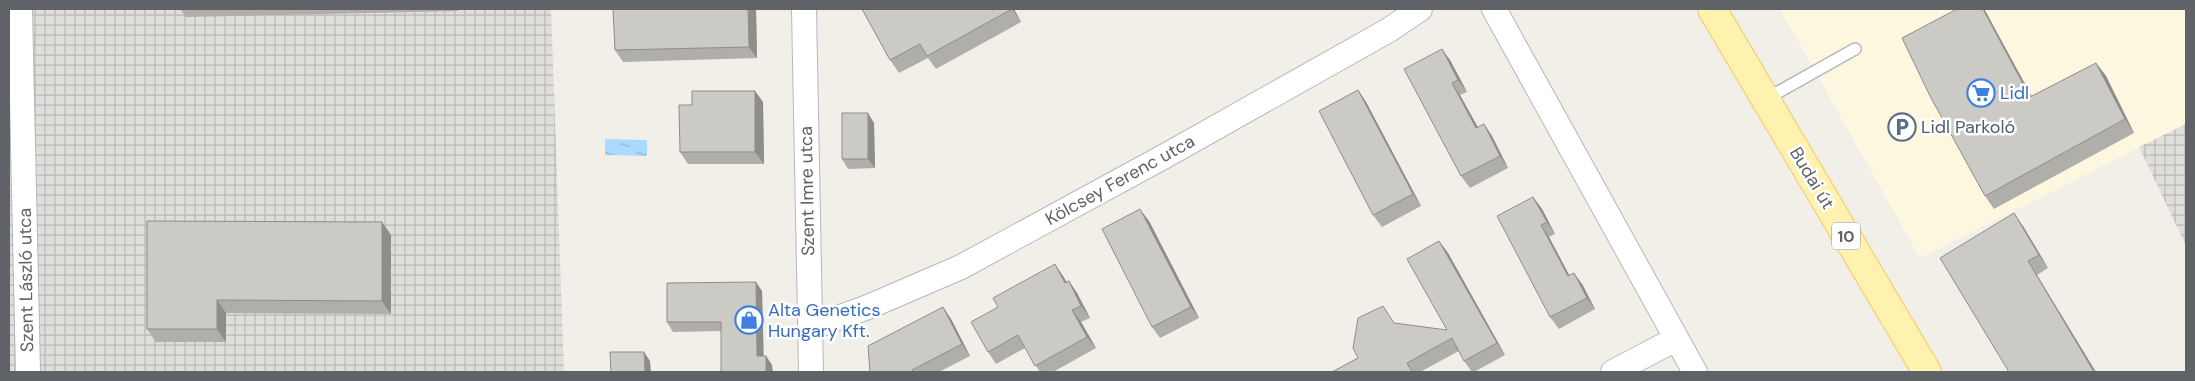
<svg xmlns="http://www.w3.org/2000/svg" width="2195" height="381" viewBox="0 0 2195 381" font-family="'DM Sans',sans-serif">
<style>
.commercial{fill:#fef7e0}
.industrial{fill:url(#industrial-grid)}
.water{fill:url(#water-ripples)}
.lines{fill:none;stroke-linecap:round;stroke-linejoin:round}
.lane-casing{stroke:#b5b8bc;stroke-width:14}
.street-casing{stroke:#b5b8bc;stroke-width:26}
.primary-casing{stroke:#f2c960;stroke-width:30}
.lane{stroke:#fff;stroke-width:11}
.street{stroke:#fff;stroke-width:24}
.primary{stroke:#fff2af;stroke-width:28}
.wall{fill:#afaea9}
.shaded-wall{fill:#8f8d8a}
.building{fill:#cccac5;stroke:#8f8d8a}
.labels{text-anchor:middle;dominant-baseline:central;stroke-width:5;stroke-linejoin:round;paint-order:stroke}
.shield{fill:#fff;stroke:#8f9295;stroke-width:1}
.shield-label{font-size:16px;font-weight:bold;fill:#5f6368}
.shop-label{font-size:18px;fill:#366cbe;stroke:#fff;text-anchor:start}
.service-label{font-size:18px;fill:#4e5e75;stroke:#fff;text-anchor:start}
.street-label{font-size:18px;fill:#5f6368;stroke:#fff}
</style>
<defs>
<pattern id="industrial-grid" width="8" height="8" patternUnits="userSpaceOnUse" patternTransform="scale(1.25)"><rect width="8" height="8" fill="#e0deda"/><path d="M0 4h8M4 0v8" fill="none" stroke="#b9b8b5"/></pattern>
<pattern id="water-ripples" width="26" height="14" patternUnits="userSpaceOnUse" patternTransform="scale(1.25)"><rect width="26" height="14" fill="#aadaff"/><path d="M2 4q2-2 4 0t4 0M15 11q2-2 4 0t4 0" fill="none" stroke="#8eb4d2"/></pattern>
</defs>
<rect width="100%" height="100%" fill="#f1efe8"/>
<path class="commercial" d="M1780,9H2186V124L1920,258Z"/>
<path class="industrial" d="M9,9H551L564,372H9Z
M2186,124V246L2139,147Z"/>
<path class="water" d="M605,139L647,140V156L605,155Z"/>
<g class="lines">
<g class="lane-casing">
<path id="lane" d="M1766,99L1855,49"/>
</g>
<g class="street-casing">
<path id="street" d="M20,9L28,372
M804,9L811,372
M1494,9L1695,372
M810,328L868,307L961,267L1165,156L1389,30L1420,9
M1613,372L1676,339"/>
</g>
<g class="primary-casing">
<path id="primary" d="M1712,9L1927,372"/>
</g>
<use href="#lane" class="lane"/>
<use href="#street" class="street"/>
<use href="#primary" class="primary"/>
</g>
<path class="wall" d="M180,9H458V11L186,17Z
M756,9L757,58L623,62L615,50Z
M862,9H1014L1021,22L936,69L928,58L899,73L890,60Z
M1957,9H1984L2032,96L2096,63L2106,76L2134,133L1994,209L1985,196Z
M1450,60L1467,92L1460,95L1478,128L1484,124L1492,136L1508,168L1470,188L1461,176Z
M1358,90L1366,102L1421,206L1382,227L1373,215Z
M755,91L763,102L764,164H688L680,152L692,105Z
M874,123L875,168L848,169L842,159Z
M1533,197L1542,209L1555,234L1549,237L1569,275L1582,284L1595,309L1559,329L1550,317Z
M147,221L391,235V314L226,313V342H156L147,329Z
M1149,221L1199,318L1160,338L1152,327Z
M2023,226L2048,268L2037,275L2009,372Z
M1439,241L1448,253L1505,355L1474,372H1472L1464,361L1459,351L1420,372H1332L1358,358L1395,323L1447,330Z
M1063,276L1067,282L1069,281L1077,293L1090,318L1081,322L1096,348L1053,372H1040L1025,348L996,364L988,352Z
M762,291L763,356H766L772,365L721,331L673,332L667,322Z
M943,307L951,319L970,356L939,372H870Z"/>
<path class="shaded-wall" d="M748,9H756L757,58L749,47Z
M1012,9H1014L1021,22Z
M1983,9H1984L1986,12L2039,111L2030,97Z
M1442,49L1450,60L1467,92L1458,80Z
M2096,63L2106,76L2134,133L2125,119Z
M1452,83L1460,95L1485,140L1476,128Z
M1358,90L1366,102L1421,206L1413,194Z
M755,91L763,102L764,164L755,152Z
M868,113L874,123L875,168L868,159Z
M1484,124L1492,136L1508,168L1500,156Z
M1533,197L1542,209L1555,234L1547,222Z
M1140,209L1149,221L1199,318L1191,307Z
M2014,213L2023,226L2048,268L2039,255Z
M382,222L391,235V314L382,301Z
M1541,225L1549,237L1576,288L1568,276Z
M1439,241L1448,253L1505,355L1497,343Z
M2028,261L2037,275L2096,372H2094Z
M1055,264L1063,276L1073,295L1065,283Z
M1574,273L1582,284L1595,309L1587,298Z
M1069,281L1077,293L1090,318L1081,306Z
M756,282L762,291L764,366L757,356Z
M217,300L226,313V342L217,329Z
M943,307L951,319L970,356L962,344Z
M1072,310L1081,322L1096,348L1087,337Z
M644,352L650,361L651,372H645Z
M766,356L772,365L773,372H766Z"/>
<path class="building" d="M613,9H748L749,47L615,50Z
M862,9H1012L927,56L920,44L890,60Z
M1957,9H1983L2030,97L2096,63L2125,119L1985,196L1931,98L1902,38Z
M1442,49L1458,80L1452,83L1476,128L1484,124L1500,156L1461,176L1404,69Z
M1358,90L1413,194L1373,215L1319,111Z
M692,91H755V152H680L679,105H692Z
M842,113H868V159H842Z
M1533,197L1547,222L1541,225L1568,276L1574,273L1587,298L1550,317L1497,216Z
M1140,209L1191,307L1152,327L1102,229Z
M2014,213L2039,255L2028,261L2094,372H2009L1940,258Z
M147,221L382,222V301L217,300V329H147Z
M1439,241L1497,343L1464,361L1452,338L1407,363L1412,372H1332L1358,358L1353,348L1358,318L1383,306L1394,323L1447,330L1407,259Z
M1055,264L1065,283L1069,281L1081,306L1072,310L1087,337L1035,366L1018,335L988,352L971,322L998,307L993,298Z
M756,282L757,356H766V372H721V322H667V283Z
M943,307L962,344L912,370V372H870L868,346Z
M610,352H644L645,372H611Z"/>
<defs>
<g id="supermarket-ring" transform="scale(1.4375)"><circle r="9.5" fill="#fff" stroke="#3f7fe0" stroke-width="1.5"/><path d="M-6-5.5h2.5l.6 2H6L4.5 2H-2.5L-4.4-4H-6ZM-1.5 3.2a1.3 1.3 0 1 0 .1 0ZM3 3.2a1.3 1.3 0 1 0 .1 0Z" fill="#3f7fe0"/></g>
<g id="parking-ring" transform="scale(1.4375)"><circle r="9.5" fill="#fff" stroke="#5c6f8a" stroke-width="1.5"/><path d="M-3.5-5.5H1a3.5 3.5 0 0 1 0 7H-1V5.5H-3.5ZM-1-3.4V-.6H.8a1.4 1.4 0 0 0 0-2.8Z" fill="#5c6f8a"/></g>
<g id="shop-ring" transform="scale(1.4375)"><circle r="9.5" fill="#fff" stroke="#3f7fe0" stroke-width="1.5"/><path d="M-5-2.5h2.3a2.7 3.5 0 0 1 5.4 0H5L5.5 6h-11ZM-1.5-2.5h3a1.5 2.3 0 0 0-3 0Z" fill="#3f7fe0"/></g>
</defs>
<g fill-rule="evenodd">
<use href="#supermarket-ring" x="1981" y="93"/>
<use href="#parking-ring" x="1902" y="127"/>
<use href="#shop-ring" x="749" y="320"/>
</g>
<g class="labels">
<rect class="shield" x="1832" y="222.5" width="28" height="27" rx="4"/>
<g class="shield-label">
<text x="1846" y="236">10</text>
</g>
<g class="shop-label">
<text x="2000" y="93">Lidl</text>
<text x="768" y="310">Alta Genetics<tspan x="768" dy="21">Hungary Kft.</tspan></text>
</g>
<g class="service-label">
<text x="1921" y="127">Lidl Parkoló</text>
</g>
<g class="street-label">
<text transform="translate(1812 178) rotate(59)">Budai út</text>
<text transform="translate(1120 180) rotate(-29)">Kölcsey Ferenc utca</text>
<text transform="translate(807 191) rotate(-91)">Szent Imre utca</text>
<text transform="translate(26 280) rotate(-91)">Szent László utca</text>
</g>
</g>
<rect width="2195" height="381" fill="none" stroke="#5f6368" stroke-width="20"/>
</svg>
